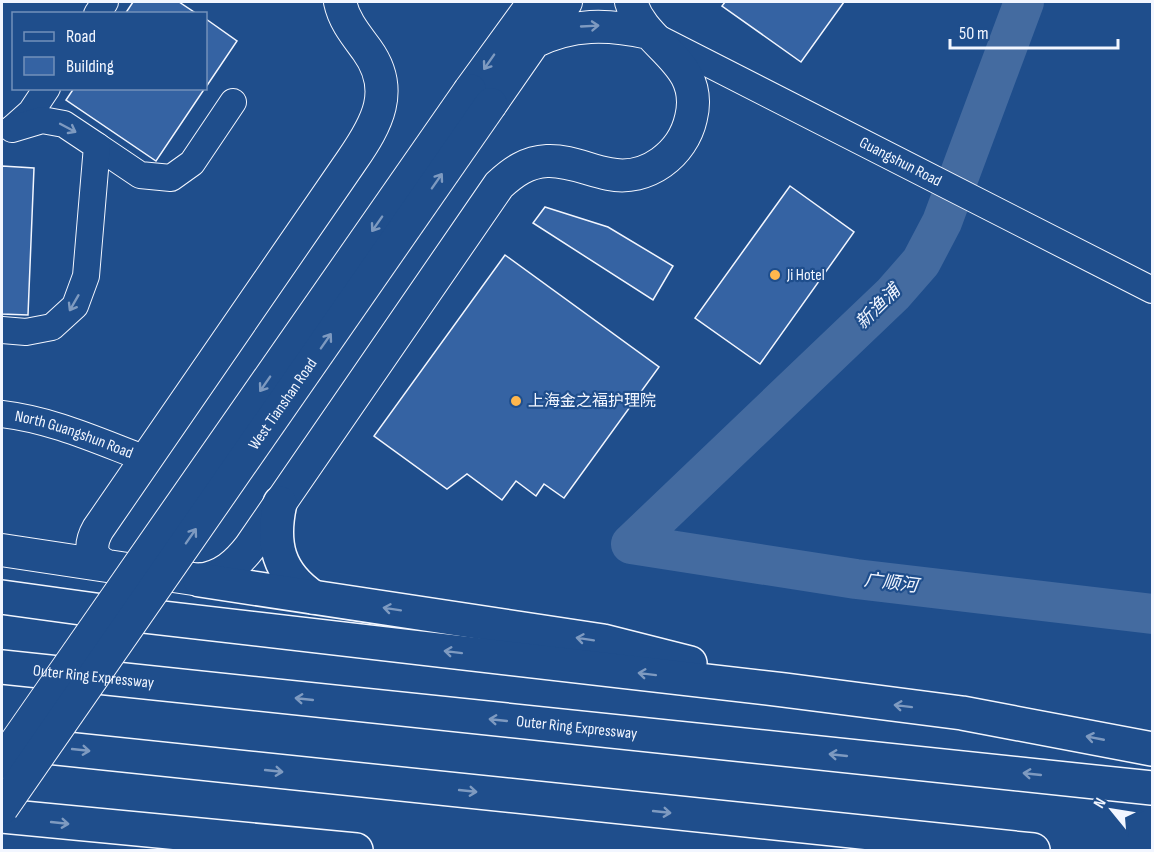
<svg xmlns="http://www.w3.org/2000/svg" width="1154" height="852" viewBox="0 0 1154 852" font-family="'Sofia Sans Condensed','Noto Sans SC',sans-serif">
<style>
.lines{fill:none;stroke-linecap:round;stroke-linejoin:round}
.river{stroke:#446ba0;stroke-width:40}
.building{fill:#3563a3;stroke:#f2f6ff;stroke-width:1.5}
.minor-casing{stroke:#f2f6ff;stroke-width:28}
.major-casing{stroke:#f2f6ff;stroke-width:34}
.highway-casing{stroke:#f2f6ff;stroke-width:36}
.minor{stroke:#1f4e8c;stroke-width:26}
.major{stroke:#1f4e8c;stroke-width:32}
.highway{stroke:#1f4e8c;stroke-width:33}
.major-bridge-casing{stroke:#f2f6ff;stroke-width:34;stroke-linecap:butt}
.major-bridge{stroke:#1f4e8c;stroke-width:32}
.oneway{stroke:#7e9ac0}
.poi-dot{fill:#ffb74d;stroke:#1f4e8c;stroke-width:2}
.labels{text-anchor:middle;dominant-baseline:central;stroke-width:4.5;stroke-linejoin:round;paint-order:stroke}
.street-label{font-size:16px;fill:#f2f6ff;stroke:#1f4e8c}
.poi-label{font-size:16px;fill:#f2f6ff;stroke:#1f4e8c;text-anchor:start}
.water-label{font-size:18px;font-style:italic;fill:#f2f6ff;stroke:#1f4e8c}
</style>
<rect width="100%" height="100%" fill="#1f4e8c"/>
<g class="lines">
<path class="river" d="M631,544L893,294L921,262L942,222L1024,2
M631,544L856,579L1152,614"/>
</g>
<path class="building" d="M133,2H179L197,14H125Z
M725,2H844L801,62L722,6Z
M206,19L237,41L206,87Z
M74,88H205L156,161L66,100Z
M2,166L34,168L28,315L2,314Z
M790,186L854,232L760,364L695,318Z
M545,207L608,227L673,266L653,300L533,223Z
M505,255L659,367L564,498L544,484L536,496L516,481L502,500L467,474L447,489L374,436Z"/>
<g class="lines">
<g class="minor-casing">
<g id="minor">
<path d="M97,14L105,2"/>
<path id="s1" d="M660,39L1152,290"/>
<path d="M13,128L31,112L47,88"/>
<path d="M97,146L140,175L171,178L192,163L233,102"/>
<path d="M2,330L26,332L52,327L75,306L86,276L97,146L64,124L42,120L12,129"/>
<path id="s2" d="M2,414C53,420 98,441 146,459"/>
</g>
</g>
<g class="major-casing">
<path id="major" d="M534,42C572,23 608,24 649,33
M470,90L534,2
M491,104L534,42L566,2
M2,550L200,580C223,576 236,565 250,547L499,185C513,172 527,162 547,161C569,160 588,170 609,174C647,182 683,154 691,118C705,61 644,47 631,2
M105,565C89,558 90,543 98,529L352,160C377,124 396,90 367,50C356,35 344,21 340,2"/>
</g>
<g class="highway-casing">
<g id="highway">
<path d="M280,503C271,544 278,573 313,597"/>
<path d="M200,580L603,641L690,663"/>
<path d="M2,597L110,612L784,690L962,713L1152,749"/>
<path id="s3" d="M2,667L1152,788"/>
<path d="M18,744L1033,850"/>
<path d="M2,816L356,850"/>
</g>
</g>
<use href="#minor" class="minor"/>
<use href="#major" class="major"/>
<use href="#highway" class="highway"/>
<g class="major-bridge-casing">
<g id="major-bridge">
<path d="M2,762L470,90"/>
<path id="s4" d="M2,808L491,104"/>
</g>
</g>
<use href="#major-bridge" class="major-bridge"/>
</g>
<defs><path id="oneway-shaft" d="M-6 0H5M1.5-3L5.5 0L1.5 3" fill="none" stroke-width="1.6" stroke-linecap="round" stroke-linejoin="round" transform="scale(1.5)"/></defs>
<g class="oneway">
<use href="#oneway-shaft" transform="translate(590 26) rotate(-3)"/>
<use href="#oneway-shaft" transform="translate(489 62) rotate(125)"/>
<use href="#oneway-shaft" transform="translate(68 128) rotate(28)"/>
<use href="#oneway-shaft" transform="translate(437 181) rotate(-55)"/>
<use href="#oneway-shaft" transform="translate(377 224) rotate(125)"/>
<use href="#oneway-shaft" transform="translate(74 303) rotate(120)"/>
<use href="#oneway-shaft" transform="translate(326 341) rotate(-55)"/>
<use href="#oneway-shaft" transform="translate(265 384) rotate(125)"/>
<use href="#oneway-shaft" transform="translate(191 536) rotate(-55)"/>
<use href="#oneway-shaft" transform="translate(392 609) rotate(-171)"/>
<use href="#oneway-shaft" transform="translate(585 639) rotate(-171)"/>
<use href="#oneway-shaft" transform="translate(453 652) rotate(-173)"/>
<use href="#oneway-shaft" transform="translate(647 674) rotate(-173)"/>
<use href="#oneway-shaft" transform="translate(304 699) rotate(-174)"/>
<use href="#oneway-shaft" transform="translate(903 706) rotate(-173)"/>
<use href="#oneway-shaft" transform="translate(498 720) rotate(-174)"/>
<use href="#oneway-shaft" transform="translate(1095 738) rotate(-169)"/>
<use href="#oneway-shaft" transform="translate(81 750) rotate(6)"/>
<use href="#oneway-shaft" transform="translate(838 755) rotate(-174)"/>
<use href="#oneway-shaft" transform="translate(274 771) rotate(6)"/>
<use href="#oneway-shaft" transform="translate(1032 774) rotate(-174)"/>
<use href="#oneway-shaft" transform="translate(468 791) rotate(6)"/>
<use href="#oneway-shaft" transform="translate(662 812) rotate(6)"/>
<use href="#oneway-shaft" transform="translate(60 823) rotate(6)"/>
</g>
<g class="poi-dot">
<circle cx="775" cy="275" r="6"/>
<circle cx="516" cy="401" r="6"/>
</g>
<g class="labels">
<g class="street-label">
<text stroke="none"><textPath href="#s1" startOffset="270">Guangshun Road</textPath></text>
<text stroke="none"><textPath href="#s4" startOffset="492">West Tianshan Road</textPath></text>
<text stroke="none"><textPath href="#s2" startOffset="75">North Guangshun Road</textPath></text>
<text stroke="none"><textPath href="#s3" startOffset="92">Outer Ring Expressway</textPath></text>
<text stroke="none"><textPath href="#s3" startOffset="578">Outer Ring Expressway</textPath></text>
</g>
<g class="poi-label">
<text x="787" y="275">Ji Hotel</text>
<text x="528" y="401">上海金之福护理院</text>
</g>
<g class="water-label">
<text transform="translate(878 307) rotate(-45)">新渔浦</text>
<text transform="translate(891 583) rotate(7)">广顺河</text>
</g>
</g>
<rect width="1154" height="852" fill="none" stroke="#f2f6ff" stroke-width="6"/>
<rect x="12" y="12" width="195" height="78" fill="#1f4e8c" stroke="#7391ba" stroke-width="1.5"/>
<rect x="24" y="32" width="30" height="9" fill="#1f4e8c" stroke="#7391ba" stroke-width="1.5"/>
<text x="66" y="42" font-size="18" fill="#f2f6ff">Road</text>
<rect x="24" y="57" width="30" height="18" fill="#3563a3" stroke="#7391ba" stroke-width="1.5"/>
<text x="66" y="72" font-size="18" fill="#f2f6ff">Building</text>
<g transform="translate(1112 810) rotate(300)" stroke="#1f4e8c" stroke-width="4.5" paint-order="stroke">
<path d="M0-4.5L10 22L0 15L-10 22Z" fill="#f2f6ff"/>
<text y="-9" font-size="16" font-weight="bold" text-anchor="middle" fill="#f2f6ff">N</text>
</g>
<path d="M950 39v9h168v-9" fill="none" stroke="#f2f6ff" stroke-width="3"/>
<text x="959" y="39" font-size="18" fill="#f2f6ff" stroke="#1f4e8c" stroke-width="4.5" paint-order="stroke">50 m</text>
</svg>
